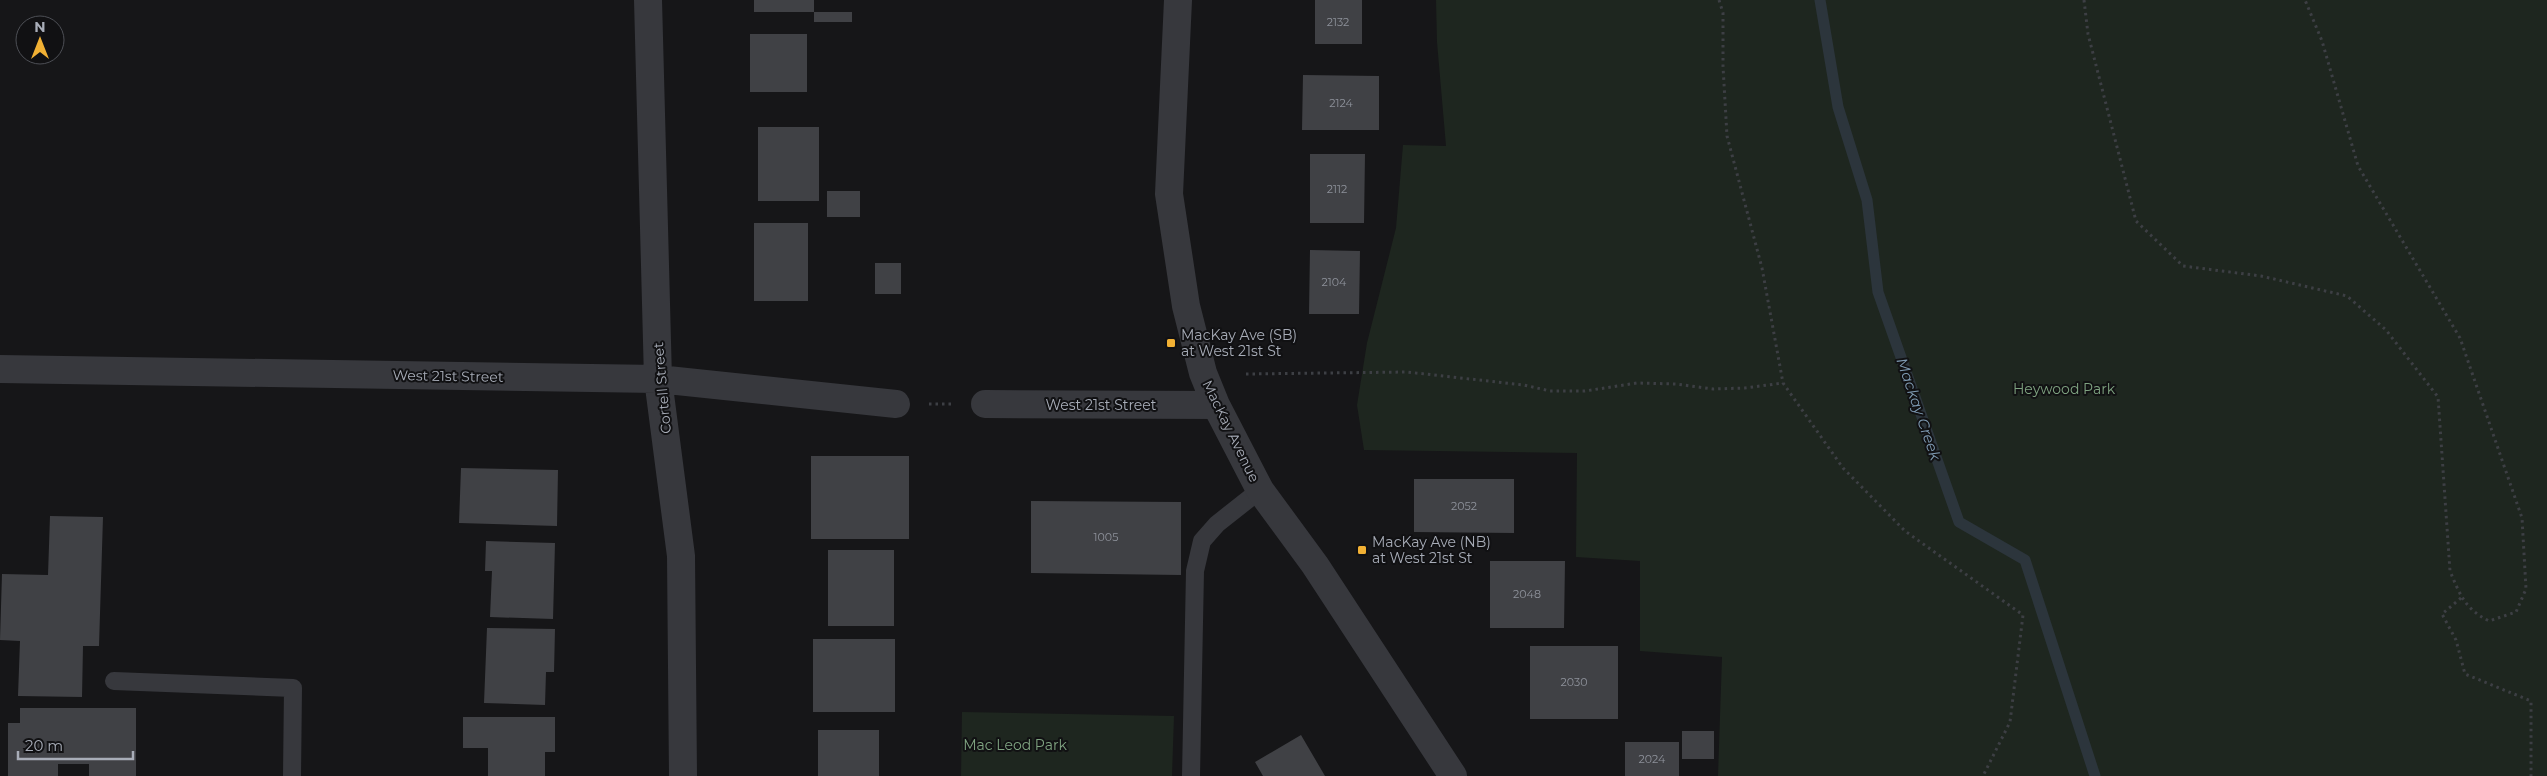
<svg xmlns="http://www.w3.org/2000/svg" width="2547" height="776" viewBox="0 0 2547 776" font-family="Montserrat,sans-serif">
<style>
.green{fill:#1e261f}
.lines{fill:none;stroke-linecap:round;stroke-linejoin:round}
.stream{stroke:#2c353c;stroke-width:11}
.building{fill:#404145}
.path{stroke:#3d3f44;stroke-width:3;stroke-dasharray:2.5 4;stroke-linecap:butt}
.service{stroke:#37383d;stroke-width:18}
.minor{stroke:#37383d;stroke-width:28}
.poi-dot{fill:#f2b134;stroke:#111113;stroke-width:2}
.labels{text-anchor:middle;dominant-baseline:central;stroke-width:4;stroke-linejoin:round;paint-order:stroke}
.number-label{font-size:11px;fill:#8e929b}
.poi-label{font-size:14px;fill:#a8adb8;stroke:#111113;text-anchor:start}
.street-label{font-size:14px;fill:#a8adb8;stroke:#111113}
.park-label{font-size:14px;fill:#7fa381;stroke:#111113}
.water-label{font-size:15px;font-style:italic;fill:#7f9bb3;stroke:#111113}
</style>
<rect width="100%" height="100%" fill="#161618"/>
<path class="green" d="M1436,0H2547V776H1718L1722,657L1640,651V561L1576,557L1577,453L1364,450L1357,405L1367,343L1396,228L1403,145L1446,146L1437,42Z
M962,712L1174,716L1172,776H961Z"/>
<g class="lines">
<path class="stream" d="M1820,0L1838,107L1867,200L1878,292L1959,522L2025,560L2095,776"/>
</g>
<path class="building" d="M754,0H814V12H754Z
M1315,0H1362V44H1315Z
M814,12H852V22H814Z
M750,34H807V92H750Z
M1303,75L1379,76V130H1302Z
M758,127H819V201H758Z
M1310,154H1365L1364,223H1310Z
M827,191H860V217H827Z
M754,223H808V301H754Z
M1310,250L1360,251L1359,314H1309Z
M875,263H901V294H875Z
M811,456H909V539H811Z
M461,468L558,470L557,526L459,523Z
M1414,479H1514V533L1414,532Z
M1031,501L1181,502V575L1031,573Z
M50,516L103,517L99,646H83L82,697L18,696L20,641L0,640L2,574L48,575Z
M486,541L555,543L553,619L490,617L492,571H485Z
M828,550H894V626H828Z
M1490,561H1565L1564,628H1490Z
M487,628L555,629L554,672H546L545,705L484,703Z
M813,639H895V712H813Z
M1530,646H1618V719H1530Z
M20,708H136V776H89V764H58V776H8V723H20Z
M463,717H555V752H545V776H488V748H463Z
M818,730H879V776H818Z
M1682,731H1714V759H1682Z
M1301,735L1325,776H1263L1255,762Z
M1625,742H1679V776H1625Z"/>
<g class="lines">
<path class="path" d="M1719,0L1723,13V66L1727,136L1762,268L1783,383L1843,468L1905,531L2023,615L2010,722L1983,776
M2084,0L2088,34L2136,221L2183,266L2261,276L2347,296L2386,330L2438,397L2450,571C2460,595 2465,609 2489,621L2516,612L2526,589L2522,518L2460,338L2358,166L2322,41L2305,0
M1246,374L1407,372L1524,385L1550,391H1585L1637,383L1676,384L1713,389L1745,388L1783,383
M929,404H952
M2461,598L2442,614L2456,640L2465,674L2531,701V776"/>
<path class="service" d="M114,681L293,688L292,776
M1191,776L1195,571L1202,541L1217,524L1260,490"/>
<path class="minor" d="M648,0L658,379L681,556L683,776
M1178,0L1169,194L1186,306L1203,373L1216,405L1260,490L1315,565L1453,776
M0,369L658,379L896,404
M985,404L1216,405"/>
</g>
<g class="poi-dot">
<rect x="1166" y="338" width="10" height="10" rx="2.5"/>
<rect x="1357" y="545" width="10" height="10" rx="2.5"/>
</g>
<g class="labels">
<g class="number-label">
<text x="1338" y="22">2132</text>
<text x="1341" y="103">2124</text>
<text x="1337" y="189">2112</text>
<text x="1334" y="282">2104</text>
<text x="1464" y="506">2052</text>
<text x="1106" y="537">1005</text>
<text x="1527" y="594">2048</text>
<text x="1574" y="682">2030</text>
<text x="1652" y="759">2024</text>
</g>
<g class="poi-label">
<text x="1181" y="335">MacKay Ave (SB)<tspan x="1181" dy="16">at West 21st St</tspan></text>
<text x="1372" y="542">MacKay Ave (NB)<tspan x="1372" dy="16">at West 21st St</tspan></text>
</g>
<g class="street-label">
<text transform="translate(448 376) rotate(1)">West 21st Street</text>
<text transform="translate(662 388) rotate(-95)">Cortell Street</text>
<text x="1101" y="405">West 21st Street</text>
<text transform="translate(1231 431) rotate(64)">MacKay Avenue</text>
</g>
<g class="park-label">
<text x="2064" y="389">Heywood Park</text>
<text x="1015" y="745">Mac Leod Park</text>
</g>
<g class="water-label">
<text transform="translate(1919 409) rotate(71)">Mackay Creek</text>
</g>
</g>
<g transform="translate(40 40)"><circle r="24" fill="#111113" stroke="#4d4f55"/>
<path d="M0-4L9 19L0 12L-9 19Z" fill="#f2b134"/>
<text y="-8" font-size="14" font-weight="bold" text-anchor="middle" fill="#a8adb8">N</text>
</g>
<path d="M18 751v8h115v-8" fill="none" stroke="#a8adb8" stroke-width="2.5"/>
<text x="25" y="751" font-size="15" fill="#a8adb8" stroke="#111113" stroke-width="4" paint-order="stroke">20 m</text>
</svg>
